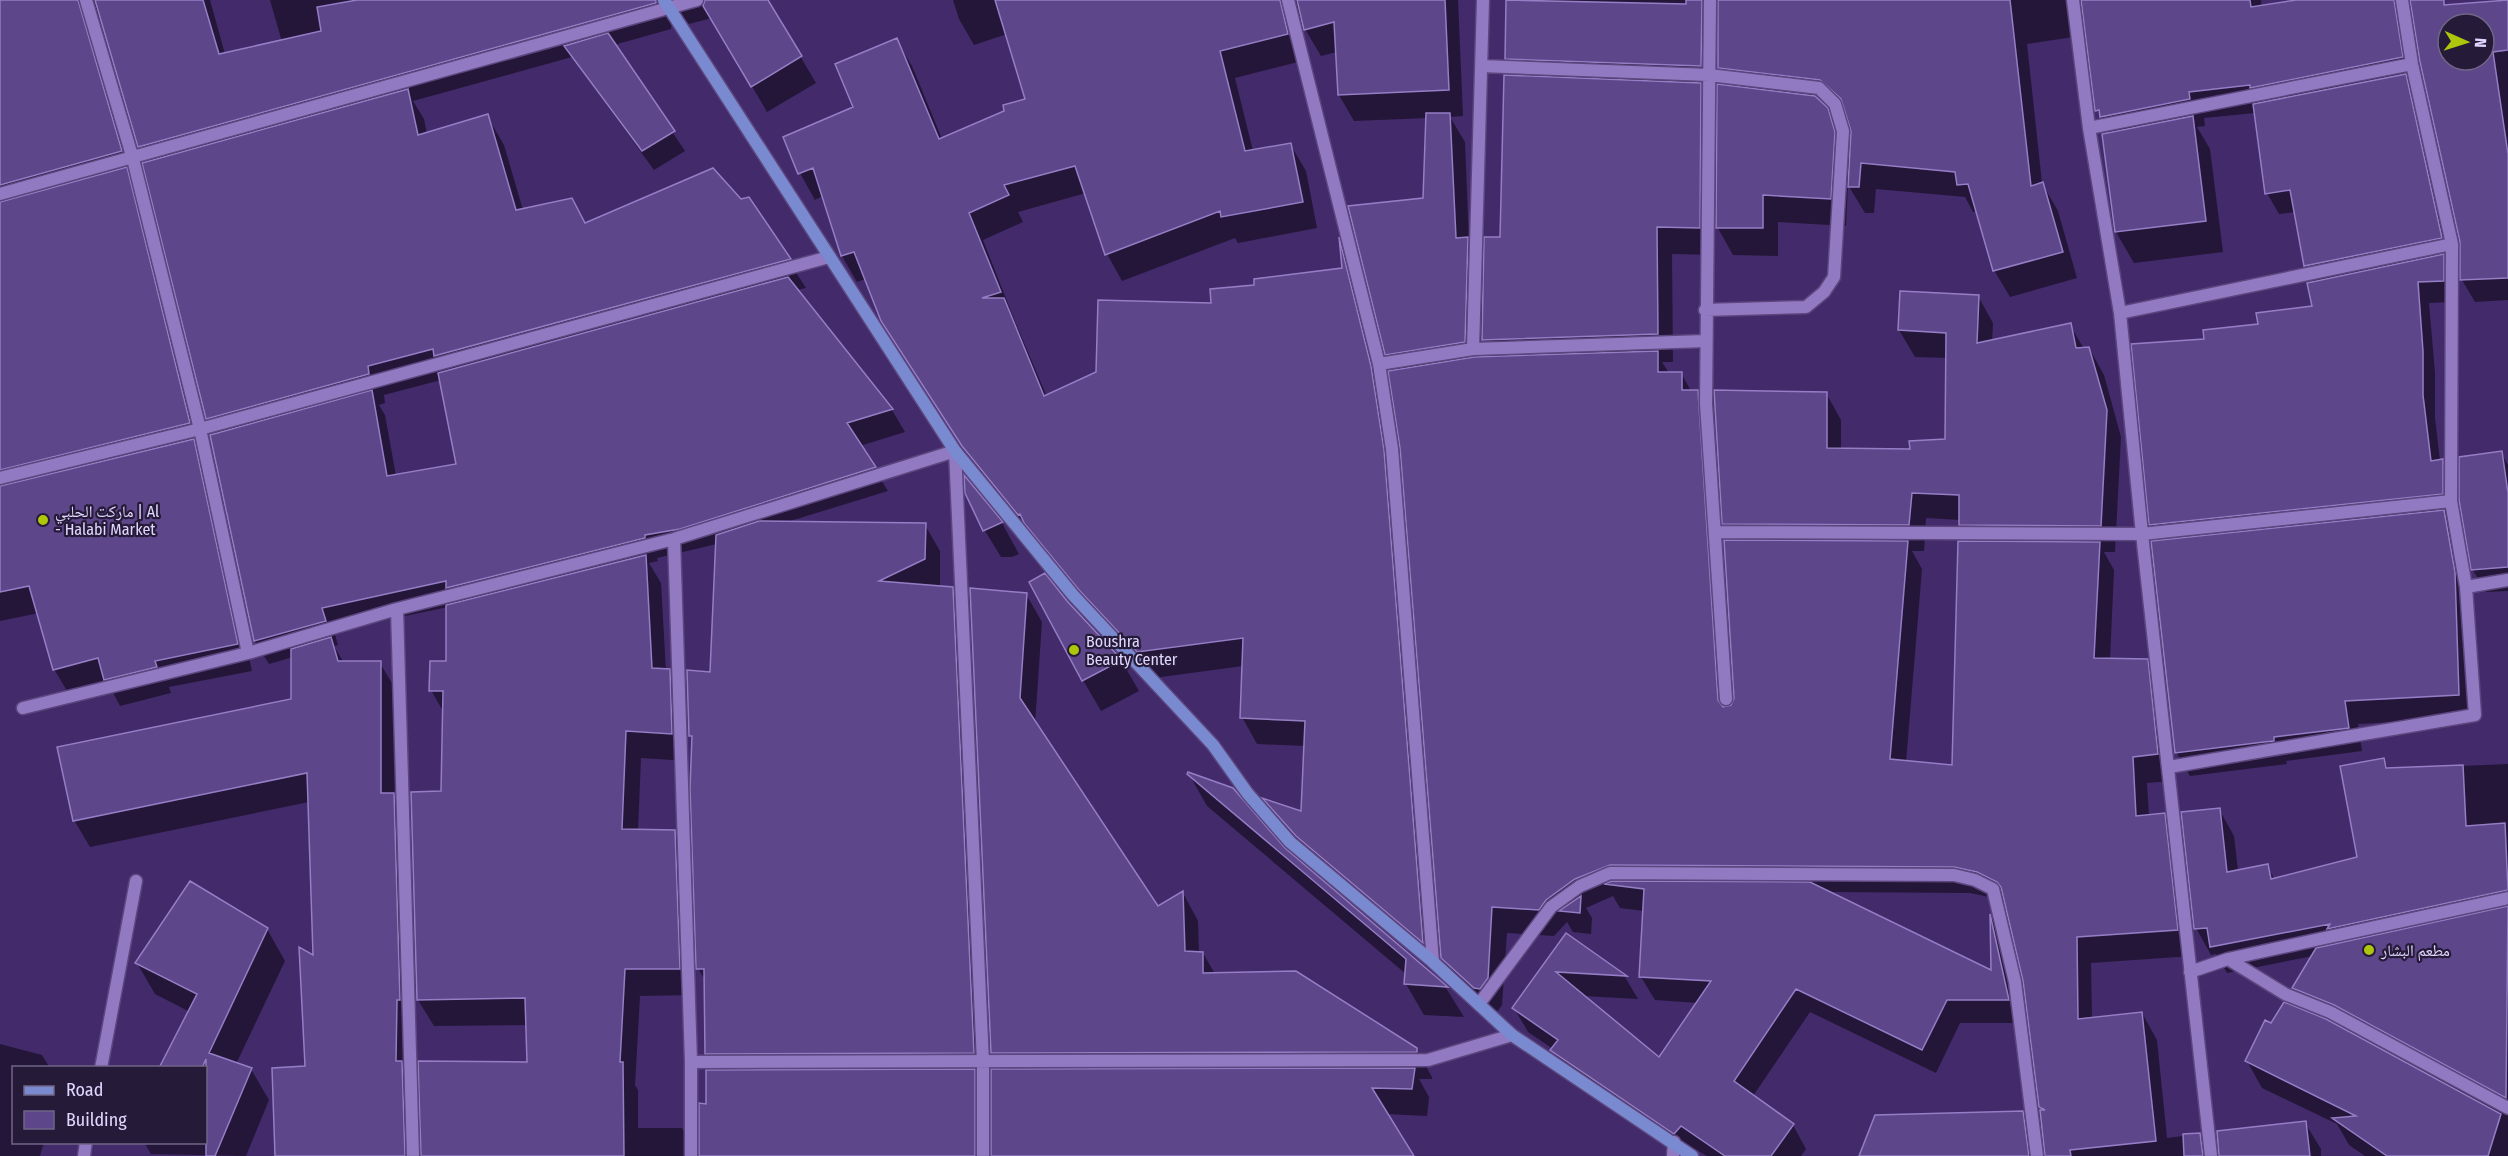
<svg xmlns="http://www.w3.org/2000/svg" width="2508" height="1156" viewBox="0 0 2508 1156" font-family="'Fira Sans Condensed','Noto Naskh Arabic',sans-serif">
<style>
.shadow{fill:#0007;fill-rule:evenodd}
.building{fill:#5d4689;stroke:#957ec6;stroke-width:1.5;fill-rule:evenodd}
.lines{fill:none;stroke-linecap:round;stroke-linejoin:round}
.street-casing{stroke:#5d467e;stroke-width:15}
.secondary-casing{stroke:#5d467e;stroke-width:15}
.street{stroke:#927ac2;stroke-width:12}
.secondary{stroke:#798ad0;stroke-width:12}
.poi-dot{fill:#aec60c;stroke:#251b38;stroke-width:2}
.labels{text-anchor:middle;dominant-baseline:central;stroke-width:4.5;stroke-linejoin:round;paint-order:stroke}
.poi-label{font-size:16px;fill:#e1d6fd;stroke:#251b38;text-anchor:start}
</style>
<rect width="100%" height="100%" fill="#432a6a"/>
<path class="shadow" d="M0,0H210L225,54L282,42L270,0H767L816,83L767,112L712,18L689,24L685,19L679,18L672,23L671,29L614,45L685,151L654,170L572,57L413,101L424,119L427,134L487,116L504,145L523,210L572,200L586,224L748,199L806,288L797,290L892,410L905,432L860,446L888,491L787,522L925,525L940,551V587L952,588L967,615L979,1079L989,1098V1156H701L708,1105L717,1072L707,1053L706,982L698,968L693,741L690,735L711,674L717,544L657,558L658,561L649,563L661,583L666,671H669L685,698L687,761L641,758L638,831H674L690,858L694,995L640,996L635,1085L638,1090V1128H682L697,1156H423L529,1064L527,1025L434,1026L418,1000L443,793L444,713L431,690L448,663V607L334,631L338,645L334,646L344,663H380L396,690V799L409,821L419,1156H276L306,1068L314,958L309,802L90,847L74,820L293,700V657L269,664L255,641L217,435L207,418L149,163L139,146L102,19L95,20L136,178L132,179L141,196L208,467L252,671L169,687L171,693L120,706L109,685L70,696L54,669L39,613L0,621ZM441,380L457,465L396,476L385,415L379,405L385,403L384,395Z
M953,0H1458L1463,116L1450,117L1465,142L1469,243L1485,270L1502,239L1517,77L1506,58L1508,0H2261L2264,27L2394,12L2410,39L2453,259L2446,261L2455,277V302L2429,303L2435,373V418L2440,461H2442L2454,482V515L2446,516L2457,535L2472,718L2358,724L2362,751L2286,761L2287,764L2190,776L2176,752L2161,542L2151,524L2206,340L2313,307L2315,282L2306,266L2295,212L2279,214L2267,193L2255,113L2204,118L2205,126L2197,127L2210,149L2223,252L2134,263L2116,232L2110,134L2097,110L2084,17L2079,28L2080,36L2027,44L2042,183L2058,211L2077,278L2010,297L1994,270L1978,211L1973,212L1965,197L1876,189L1874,213H1865L1848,185L1846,226L1778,222V256L1733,255L1715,223V255L1672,254L1673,362H1662L1669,373H1681L1691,391L1697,392L1712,418L1731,709L1736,699L1735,542L1724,523L1826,393L1841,420V450H1911L1947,440V358L1915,357L1899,330L1901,292L1978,296L1993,323L1992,341L2070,325L2084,349L2089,348L2104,375L2121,437L2115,552H2104L2114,570L2110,660L2147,661L2162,687L2172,781L2147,783L2149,816L2164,815L2179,841L2192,956L2091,963L2092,1019L2142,1013L2157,1040L2167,1138L2199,1134L2212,1156H2045L2044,1112L2041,1107L2025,980L2007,905L1994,898L1970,893L1827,892L1992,973V919L2003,939L2021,1023H1960L1936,1073L1810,1012L1753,1096L1793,1125L1806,1149L1801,1156H1707L1695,1149L1689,1156L1565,1074L1553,1049L1528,1032L1514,1008L1567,935L1625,977L1638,999L1583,996L1659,1059L1698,1003L1655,1000L1641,977L1644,911L1620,908L1613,896L1586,908L1592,918L1591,934L1573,932L1567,922L1554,936L1507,933L1502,1005L1495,1015L1458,985L1442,958L1396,371L1387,354L1425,199L1428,118L1354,121L1339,95L1337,52L1321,56L1305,29L1303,19L1298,20L1302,61L1235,78L1253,151L1290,144L1306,171L1317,228L1238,243L1235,238L1122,281L1107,254L1086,193L1018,212L1023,222L983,240L1014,319L1047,397L1098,373L1213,304L1256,286L1343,270L1341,243L1353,265L1385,394L1437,967L1279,824L1265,800L1302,813L1305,746L1257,744L1242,717L1243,666L1154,678L1096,616L1036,540L1035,541L979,473L898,348L882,320L866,279L857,282L842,256L823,196L815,200L800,173L785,138L855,108L896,40L912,66L942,139L1027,100L1007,34L974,45L959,19ZM1720,22L1719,67L1731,87L1719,117L1705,92L1716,93V27ZM1823,106L1842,108L1849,116L1852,128L1850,162L1843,138ZM1481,336L1492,356L1493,358L1480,359ZM1926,518L1960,520V525L1971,543L1954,767L1906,762L1922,569L1912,551H1924Z
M2498,0H2508V300L2475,302L2462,280V242L2413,10ZM2448,24H2484V60H2448Z
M2501,453L2508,465V591L2486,592L2473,570Z
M966,480L1002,523L1019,554L1012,557H1001L982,526Z
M1044,575L1121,660L1139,691L1101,711L1083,680Z
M1026,594L1042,622L1035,724L1157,908L1183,893L1198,921L1199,953H1203L1215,974L1416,1049L1432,1077V1079H1419L1429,1097L1427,1116L1387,1114L1412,1156H993L1003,1071L992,1053Z
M2383,759L2389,769L2508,764V1156H2365L2349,1145L2337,1124L2262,1088L2247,1061L2272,1025L2309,1014L2294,988L2313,956L2227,973L2216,954L2211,955L2196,928L2219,809L2234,836L2238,871L2267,866L2275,880L2359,858Z
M1189,774L1284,849L1446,988L1464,1017L1424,1015L1406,984V974L1207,806Z
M267,929L285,961L236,1064L251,1069L269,1100L246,1156L151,1154L144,1142H206V1068H161L190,1012L155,994L137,963Z
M0,1044L42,1055L50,1068H14V1142H44L40,1156H0Z
M2022,1112L2037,1139L2040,1156H1861Z
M2305,1123L2321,1149V1156H2220Z"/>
<path class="building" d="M0,0H78L122,151L0,185Z
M95,0H203L219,54L321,31L317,7L357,0H656V3L138,147Z
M705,0H768L802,56L751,87L703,6Z
M995,0H1280L1288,34L1220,51L1245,151L1291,143L1303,202L1221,217L1220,211L1105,255L1075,166L1004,185L1009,195L969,213L1001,292L982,298H1004L1044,396L1096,372L1098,300L1211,303L1210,289L1254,285V279L1342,268L1339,237L1371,366L1384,450L1423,943L1296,836L1262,798L1301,811L1305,721L1240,718L1243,638L1137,652L1079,590L1024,523L1020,514L1018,515L962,446L881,321L854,252L841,256L813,168L798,174L783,137L853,107L835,64L897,38L939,139L1004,111L1003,105L1025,99Z
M1297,0H1445L1449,90L1338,95L1334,22L1304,30Z
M1506,0L1686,4V0H1702L1701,66L1505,59Z
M1718,0H2010L2031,186L2043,182L2063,252L1993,271L1968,184L1957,185L1955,172L1861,163L1859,187H1848L1851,131L1841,99L1820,80L1718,68Z
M2081,0H2250L2251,7L2296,0H2394L2403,57L2250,88V85L2189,92L2190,99L2100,117L2099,110L2095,111Z
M2410,0H2444V5L2508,0V50L2493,52L2508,154V278L2460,280V242L2420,62ZM2448,24H2484V60H2448Z
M608,33L675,131L642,151L564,46Z
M2406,74L2442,238L2304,266L2290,190L2265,194L2253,104Z
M1504,75L1701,83L1700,228L1657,227L1658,334L1482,340L1484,237H1500Z
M1717,84L1815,96L1828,108L1835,132L1831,199L1763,195V228H1716Z
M408,89L418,135L488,114L516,210L572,198L585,223L713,168L741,199L749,197L791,259L434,356L433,349L368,366L369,374L206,419L142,163Z
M1426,113H1450L1456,238L1468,237L1465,342L1385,355L1348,206L1423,198Z
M2193,116L2206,221L2115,232L2102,134Z
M127,167L190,423L0,470V202Z
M2444,254V281L2418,282L2423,351V395L2431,461L2443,459V494L2149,525L2131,344L2204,339L2203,330L2258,324L2256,313L2312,306L2307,283Z
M788,277L893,409L847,423L876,467L680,529L645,535V538L446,588V581L322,608L326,621L254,641L210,435L372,390L387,476L456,464L438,373Z
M1900,291L1979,295L1977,343L2071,323L2076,348L2089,347L2107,410L2101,526L1959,525V495L1912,493L1909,525L1722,524L1714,390L1827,392V448L1910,449L1909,441L1945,439L1946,333L1898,330Z
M1658,351V372H1682V390H1698L1718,700L1723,707L1731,705L1734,698L1724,540L1908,541L1890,759L1952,765L1958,541L2100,542L2094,658L2148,659L2158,754L2133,757L2136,816L2165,813L2178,930L2077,937L2078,1019L2142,1012L2156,1141L2070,1150L2071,1156H2045L2040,1110H2045L2039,1107L2023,981L2001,887L1997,882L1977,872L1954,867L1610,865L1575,879L1546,900L1539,910L1492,907L1488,978L1480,989L1474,988L1441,958L1400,448L1388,371L1474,357Z
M194,439L238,644L155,661L157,667L104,680L98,658L53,670L29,586L0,592V486Z
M2502,451L2508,493V567L2471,570L2459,500V457Z
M964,475L1003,522L983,531L965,493Z
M2444,510L2455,572L2459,695L2345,701L2349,728L2274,737V741L2264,742L2175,753L2151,541Z
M759,521L926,523L925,559L879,581L953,587L974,1053L705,1054L704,969H696L690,788L692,736H689L687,670L710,672L716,535Z
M646,555L652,668L670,669L672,734L626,731L622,829L675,830L680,969H625L620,1062H623L624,1156H421L418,1061L527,1062L525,998L417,1000L411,792L441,791L443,691H429L430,661H446V605Z
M1045,573L1067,601L1122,660L1082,681L1029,582Z
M970,588L1027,593L1020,698L1158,906L1183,891L1185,951L1203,952V973L1296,971L1417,1048V1052L991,1053Z
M331,637L338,661H381V793H394L400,1000H397L396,1061H402L405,1156H275L272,1068L305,1066L299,947L313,955L307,773L73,821L57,747L291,699V649Z
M2384,758L2386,768L2463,765L2466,826L2505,823L2508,890L2327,929L2330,924L2210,947L2207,928L2194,929L2181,812L2220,808L2227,872L2268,864L2271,879L2357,857L2340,766Z
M1188,772L1233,788L1285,848L1448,987L1404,984L1406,959L1187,774Z
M190,881L268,928L209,1053L252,1068L215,1156H206V1059L202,1068H159L197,994L135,963Z
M1612,881L1810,882L1991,970L1990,914L2009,1000H1947L1922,1050L1796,989L1734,1081L1794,1124L1771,1156H1725L1681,1126L1674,1134L1550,1050L1558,1040L1512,1008L1566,933L1627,976L1556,972L1659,1057L1711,981L1639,977L1644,889L1604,884Z
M1581,896L1580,913L1559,911Z
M2508,906L2506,1098L2334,1005L2292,988L2316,948Z
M2284,1002L2326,1019L2501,1114L2488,1156H2387L2332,1118L2356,1116L2245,1061L2265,1020L2271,1023Z
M1415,1068L1412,1089L1372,1088L1414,1156H991V1069Z
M975,1069V1156H699V1103L706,1104V1070Z
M2023,1111L2029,1156H1859L1875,1115Z
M2306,1121L2310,1156H2219L2217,1131Z
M2200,1133L2203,1156H2184L2183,1134Z"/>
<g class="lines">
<g class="street-casing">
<path id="street" d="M86,0L133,159L200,429L248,653
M1288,0L1379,364L1392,449L1433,962
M1710,0L1706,404L1726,699
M2073,0L2089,128L2120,313L2142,534L2211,1156
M1481,66L1709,75L1819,88L1835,104L1843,131L1834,277L1824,292L1806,307L1705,310
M2089,128L2412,64
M0,194L697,0
M2120,313L2452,244
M1473,349L1705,341
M1379,364L1473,349L1483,0
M0,478L200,429L829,257
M1715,532L2142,534L2451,501
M674,539L691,1062V1156
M2466,587L2508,580
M397,609L413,1156
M23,708L248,653L397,609L674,539L955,451L983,1062V1156
M2169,767L2475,715L2466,587L2451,501L2452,244L2412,64L2402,0
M2228,959L2285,994L2330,1012L2508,1108
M2190,972L2228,959L2508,898
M1479,1004L1551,907L1580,886L1610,873L1954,875L1975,880L1993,889L2015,982L2037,1156
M691,1062L1428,1060L1512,1035
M101,1068L136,881
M84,1156L86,1142
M1673,1156L1674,1142"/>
</g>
<g class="secondary-casing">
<path id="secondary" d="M664,0L955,451L1073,595L1213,745L1248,794L1290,842L1433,962L1512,1035L1692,1156"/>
</g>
<use href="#street" class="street"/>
<use href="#secondary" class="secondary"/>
</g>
<g class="poi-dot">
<circle cx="43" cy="520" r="6"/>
<circle cx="1074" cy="650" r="6"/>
<circle cx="2369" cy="950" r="6"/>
</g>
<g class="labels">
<g class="poi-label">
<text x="55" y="511">ماركت الحلبي | Al<tspan x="55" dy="18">- Halabi Market</tspan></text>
<text x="1086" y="641">Boushra<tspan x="1086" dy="18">Beauty Center</tspan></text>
<text x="2381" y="950">مطعم البشار</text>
</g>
</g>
<rect x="12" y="1066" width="195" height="78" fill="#251b38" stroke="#706687" stroke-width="1.5"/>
<rect x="24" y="1086" width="30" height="9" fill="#798ad0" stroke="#706687" stroke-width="1.5"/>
<text x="66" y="1096" font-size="18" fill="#e1d6fd">Road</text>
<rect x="24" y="1111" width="30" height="18" fill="#5d4689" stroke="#706687" stroke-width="1.5"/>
<text x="66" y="1126" font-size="18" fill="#e1d6fd">Building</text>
<g transform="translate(2466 42) rotate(93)"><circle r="28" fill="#251b38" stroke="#706687" stroke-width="1.5"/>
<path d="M0-4.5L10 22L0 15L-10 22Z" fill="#aec60c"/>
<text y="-9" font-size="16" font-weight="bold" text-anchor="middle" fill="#e1d6fd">N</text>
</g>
</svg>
